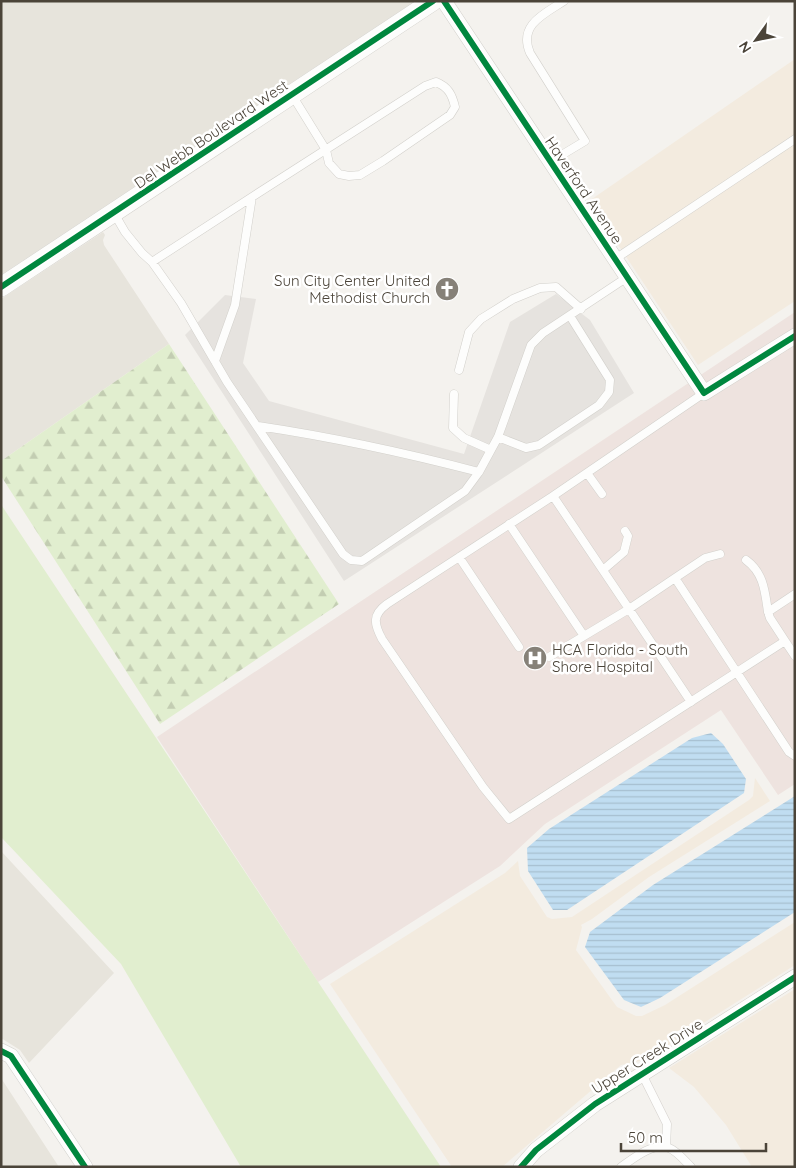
<svg xmlns="http://www.w3.org/2000/svg" width="796" height="1168" viewBox="0 0 796 1168" font-family="Quicksand,sans-serif">
<style>
.residential{fill:#e7e4dc}
.commercial{fill:#f3ebdf}
.medical{fill:#eee3df}
.grass{fill:#e1eecf}
.forest{fill:url(#forest-firs)}
.parking{fill:#e6e3df}
.water{fill:url(#water-rules)}
.lines{fill:none;stroke-linecap:round;stroke-linejoin:round}
.service-casing{stroke:#d2d0cb;stroke-width:9}
.minor-casing{stroke:#d2d0cb;stroke-width:16}
.tertiary-casing{stroke:#d2d0cb;stroke-width:20}
.service{stroke:#fdfdfc;stroke-width:8}
.minor{stroke:#fdfdfc;stroke-width:15}
.tertiary{stroke:#fdfdfc;stroke-width:19}
.cycleway-casing{stroke:#fff;stroke-width:9}
.cycleway{stroke:#00873e;stroke-width:6}
.labels{text-anchor:middle;dominant-baseline:central;stroke-width:5;stroke-linejoin:round;paint-order:stroke}
.street-label{font-size:15px;fill:#4b4439;stroke:#fff}
.poi-label{font-size:15px;fill:#4b4439;stroke:#fff;text-anchor:end}
</style>
<defs>
<pattern id="forest-firs" width="22" height="20" patternUnits="userSpaceOnUse" patternTransform="scale(1.25)"><rect width="22" height="20" fill="#e1eecf"/><path d="M5 1l3.5 6h-7zM16 11l3.5 6h-7z" fill="#c3cdb2"/></pattern>
<pattern id="water-rules" width="6" height="5" patternUnits="userSpaceOnUse" patternTransform="scale(1.25)"><rect width="6" height="5" fill="#c0ddf1"/><path d="M0 2.5h6" fill="none" stroke="#a6bfcf"/></pattern>
</defs>
<rect width="100%" height="100%" fill="#f4f2ee"/>
<path class="residential" d="M1,1H415L1,275Z
M103,232L105,235L103,240L104,245L169,344L1,461V299Z
M1,851L114,973L29,1063L20,1050L1,1038Z
M1,1078L59,1167H1Z"/>
<path class="commercial" d="M795,59V301L698,365L589,201Z
M755,778L770,801L649,877L592,919L581,925L582,927L576,950L617,1007L636,1016H642L665,1005L795,922V965L645,1060L621,1065L502,1167H452L330,984L505,873L518,861L520,876L547,917L552,919L572,917L749,800L753,796Z
M795,989V1167H752L726,1125L694,1087L669,1068Z"/>
<path class="medical" d="M795,312V784L778,795L721,710L545,824L500,866L318,982L157,737Z"/>
<path class="grass" d="M1,505L2,506L441,1167H241L121,964L1,837Z"/>
<path class="forest" d="M169,344L339,604L160,724L1,476V461Z"/>
<path class="parking" d="M556,294L590,320L634,393L344,581L185,335L225,295L256,299L243,363L269,401L464,454L510,322Z"/>
<path class="water" d="M711,733L723,744L746,779L744,793L567,910H553L528,871L527,848L549,829L692,738Z
M795,796V912L660,998L641,1007L624,1000L585,947L590,932L653,885Z"/>
<g class="lines">
<g class="service-casing">
<path id="service" d="M550,162L585,141L530,53C518,25 544,14 564,1
M114,213L125,232L142,253L152,262L181,303L227,382L343,554L351,560L362,561L465,491L479,472L498,437L531,345L543,333L626,278
M615,259L795,139
M152,262L252,197
M215,361L235,305L252,197L425,86L436,82C448,87 452,94 455,107L450,115L383,161L360,175L349,176L339,174L329,163L326,150L292,95
M459,370L469,332L481,319L513,299L540,288L556,287L581,309
M454,394L453,428L464,438L491,450
M258,426C332,437 406,453 479,472
M498,437L526,448L539,445L599,405L609,392L610,380L570,316
M587,473L602,494
M553,496L704,393
M509,524L584,636L629,609L691,702
M459,557L519,647
M746,560C764,573 765,592 768,612
M603,570L624,552L628,536L625,531
M675,578L705,558L720,554
M795,594L768,612L770,618L785,641L509,819L483,787L382,639C374,624 372,615 387,604L553,496L629,609L675,578L789,752L795,756
M785,641L795,656
M549,657L584,636
M642,1074L667,1124L666,1147
M621,1167C634,1158 653,1142 669,1148C677,1151 685,1161 691,1167"/>
</g>
<g class="minor-casing">
<path id="minor" d="M444,1L704,393L795,336
M1,1051L11,1056L85,1167
M521,1167L536,1150L595,1104L795,977"/>
</g>
<g class="tertiary-casing">
<path id="tertiary" d="M1,287L433,1"/>
</g>
<use href="#service" class="service"/>
<use href="#minor" class="minor"/>
<use href="#tertiary" class="tertiary"/>
<g class="cycleway-casing">
<path id="cycleway" d="M444,1L704,393L795,336
M1,287L433,1
M1,1051L11,1056L85,1167
M521,1167L536,1150L595,1104L795,977"/>
</g>
<use href="#cycleway" class="cycleway"/>
</g>
<defs>
<g id="church-disc" transform="scale(1.25)"><circle r="9.5" fill="#868178" stroke="#fff"/><path d="M-1.2-6h2.4v3.5h3.3v2.4h-3.3V6h-2.4V-.1h-3.3v-2.4h3.3Z" fill="#fff"/></g>
<g id="hospital-disc" transform="scale(1.25)"><circle r="9.5" fill="#868178" stroke="#fff"/><path d="M-5-5h3v3.5h4V-5h3V5h-3V1.5h-4V5h-3Z" fill="#fff"/></g>
</defs>
<g fill-rule="evenodd">
<use href="#church-disc" x="447" y="289"/>
<use href="#hospital-disc" x="535" y="658"/>
</g>
<g class="labels">
<g class="street-label">
<text transform="translate(211 134) rotate(-34)">Del Webb Boulevard West</text>
<text transform="translate(584 190) rotate(56)">Haverford Avenue</text>
<text transform="translate(647 1056) rotate(-32)">Upper Creek Drive</text>
</g>
<g class="poi-label">
<text x="430" y="280">Sun City Center United<tspan x="430" dy="17">Methodist Church</tspan></text>
<text x="552" y="649" text-anchor="start">HCA Florida - South<tspan x="552" dy="17">Shore Hospital</tspan></text>
</g>
</g>
<rect width="796" height="1168" fill="none" stroke="#4b4439" stroke-width="5"/>
<g transform="translate(756 40) rotate(237)" stroke="#ffffff" stroke-width="4" paint-order="stroke">
<path d="M0-4L9 19L0 12L-9 19Z" fill="#4b4439"/>
<text y="-8" font-size="14" font-weight="bold" text-anchor="middle" fill="#4b4439">N</text>
</g>
<path d="M621 1143v8h145v-8" fill="none" stroke="#4b4439" stroke-width="2.5"/>
<text x="628" y="1143" font-size="15" fill="#4b4439" stroke="#ffffff" stroke-width="4" paint-order="stroke">50 m</text>
</svg>
